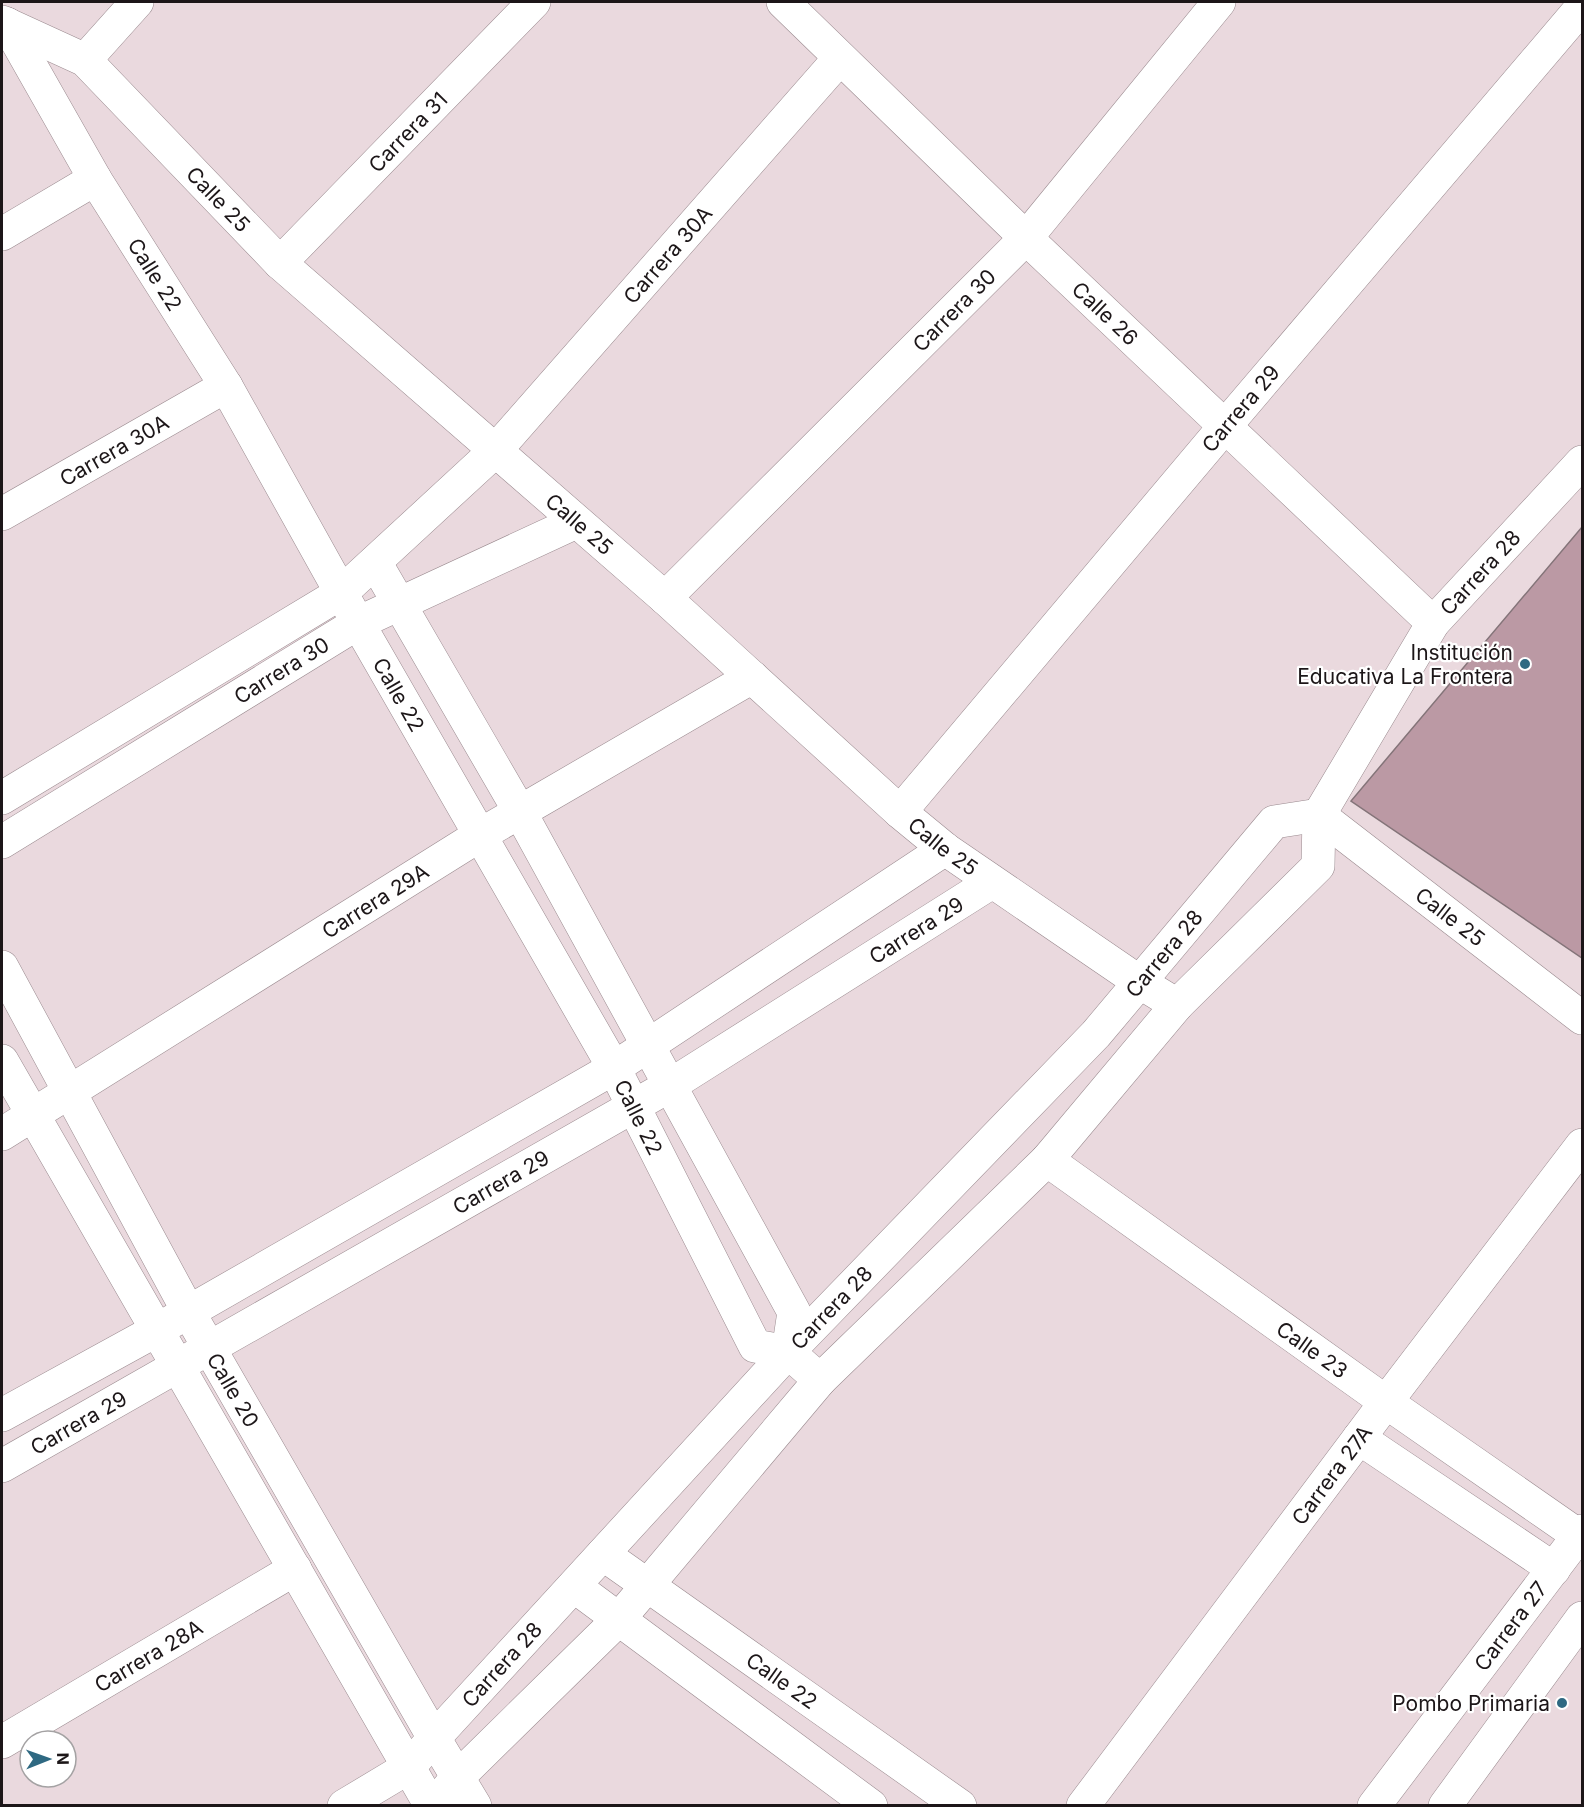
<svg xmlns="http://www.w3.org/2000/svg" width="1584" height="1807" viewBox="0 0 1584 1807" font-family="Inter,sans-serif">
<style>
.building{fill:#bb99a4;stroke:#847479;stroke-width:1.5}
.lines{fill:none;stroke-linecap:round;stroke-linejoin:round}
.minor-casing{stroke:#9a8a8f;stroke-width:34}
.tertiary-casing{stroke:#9a8a8f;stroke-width:34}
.minor{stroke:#fff;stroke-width:33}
.tertiary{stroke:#fff;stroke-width:33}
.poi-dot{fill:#2f6982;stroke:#fff;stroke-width:2}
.labels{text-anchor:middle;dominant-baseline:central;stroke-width:4.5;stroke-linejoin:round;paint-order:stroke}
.street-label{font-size:21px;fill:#1c1618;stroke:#fff}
.poi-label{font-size:21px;fill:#1c1618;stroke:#fff;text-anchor:end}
</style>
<rect width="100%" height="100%" fill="#ead9de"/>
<path class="building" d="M1582,527V958L1351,801Z"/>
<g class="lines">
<g class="minor-casing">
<g id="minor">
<path id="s1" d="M783,2L1026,238L1433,623"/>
<path id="s2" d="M2,22L85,60L280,263L665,598L900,812L945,849L1141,983L1177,1005"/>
<path id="s3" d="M7,24L95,179L226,386L358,623L614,1068L755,1346L788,1352L820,1380"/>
<path d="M85,60L137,2"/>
<path d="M2,234L95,179"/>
<path id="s4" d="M280,263L534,2"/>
<path id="s5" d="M2,514L226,386"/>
<path d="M375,562L520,812L794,1312L788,1352"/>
<path id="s6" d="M665,598L1026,238L1219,2"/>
<path id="s7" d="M2,798L341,593L495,451L840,58"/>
<path id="s8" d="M900,812L1226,425L1582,7"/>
<path id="s9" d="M1319,815L1582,1018"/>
<path id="s10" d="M2,842L358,623L576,522"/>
<path id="s11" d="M2,1134L480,835L752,677"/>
<path id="s12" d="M1047,1160L1386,1402L1579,1536"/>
<path d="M2,1415L157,1330L614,1068L945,849"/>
<path d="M1359,1438L1554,1569"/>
<path id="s13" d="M2,1466L669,1086L992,882"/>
<path id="s14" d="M603,1554L960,1806"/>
<path d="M574,1586L871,1806"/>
<path id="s15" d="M2,1742L295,1569"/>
<path id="s16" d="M344,1806L409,1767L434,1738L788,1352L1096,1034L1274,822L1319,815"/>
<path id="s17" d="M433,1806L457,1778L619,1619L820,1380L1047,1160L1177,1005L1318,866L1319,815L1433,623L1582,462"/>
<path id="s18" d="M1083,1806L1386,1402L1582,1145"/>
</g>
</g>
<g class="tertiary-casing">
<g id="tertiary">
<path id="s19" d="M2,967L188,1311L434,1738L475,1806"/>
<path d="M2,1061L431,1806"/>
<path id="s20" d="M1374,1806L1582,1531"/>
<path d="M1445,1806L1582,1618"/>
</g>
</g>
<use href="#minor" class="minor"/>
<use href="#tertiary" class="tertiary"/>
</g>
<g class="poi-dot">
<circle cx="1525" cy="664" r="6"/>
<circle cx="1562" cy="1703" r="6"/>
</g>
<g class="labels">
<g class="street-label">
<text stroke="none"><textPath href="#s4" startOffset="183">Carrera 31</textPath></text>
<text stroke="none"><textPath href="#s2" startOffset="284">Calle 25</textPath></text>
<text stroke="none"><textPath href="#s7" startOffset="867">Carrera 30A</textPath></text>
<text stroke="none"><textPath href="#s3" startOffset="291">Calle 22</textPath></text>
<text stroke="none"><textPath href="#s6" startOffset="408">Carrera 30</textPath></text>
<text stroke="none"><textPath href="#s1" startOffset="448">Calle 26</textPath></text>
<text stroke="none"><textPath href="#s8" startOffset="528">Carrera 29</textPath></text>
<text stroke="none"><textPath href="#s5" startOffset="129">Carrera 30A</textPath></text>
<text stroke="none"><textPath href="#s2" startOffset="770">Calle 25</textPath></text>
<text stroke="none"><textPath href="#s17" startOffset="1636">Carrera 28</textPath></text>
<text stroke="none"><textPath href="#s10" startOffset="328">Carrera 30</textPath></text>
<text stroke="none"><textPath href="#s3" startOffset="777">Calle 22</textPath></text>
<text stroke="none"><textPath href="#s2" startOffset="1256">Calle 25</textPath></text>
<text stroke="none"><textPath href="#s11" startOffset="440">Carrera 29A</textPath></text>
<text stroke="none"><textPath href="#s9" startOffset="166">Calle 25</textPath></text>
<text stroke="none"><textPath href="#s13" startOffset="1060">Carrera 29</textPath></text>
<text stroke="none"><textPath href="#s16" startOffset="1186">Carrera 28</textPath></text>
<text stroke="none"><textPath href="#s3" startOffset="1263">Calle 22</textPath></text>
<text stroke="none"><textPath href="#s13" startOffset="574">Carrera 29</textPath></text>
<text stroke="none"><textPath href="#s16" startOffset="700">Carrera 28</textPath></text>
<text stroke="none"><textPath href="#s12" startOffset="326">Calle 23</textPath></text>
<text stroke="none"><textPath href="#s19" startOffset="482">Calle 20</textPath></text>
<text stroke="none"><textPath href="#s13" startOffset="88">Carrera 29</textPath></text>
<text stroke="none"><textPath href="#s18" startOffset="414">Carrera 27A</textPath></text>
<text stroke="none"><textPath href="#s20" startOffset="226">Carrera 27</textPath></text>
<text stroke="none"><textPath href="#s15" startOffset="170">Carrera 28A</textPath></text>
<text stroke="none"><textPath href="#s16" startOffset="214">Carrera 28</textPath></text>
<text stroke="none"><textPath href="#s14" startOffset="219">Calle 22</textPath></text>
</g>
<g class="poi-label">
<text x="1513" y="652">Institución<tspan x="1513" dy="24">Educativa La Frontera</tspan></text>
<text x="1550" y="1703">Pombo Primaria</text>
</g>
</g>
<rect width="1584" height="1807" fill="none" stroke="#1c1618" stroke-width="6"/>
<g transform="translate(48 1759) rotate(89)"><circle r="28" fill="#ffffff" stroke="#a4a2a3" stroke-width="1.5"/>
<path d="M0-4.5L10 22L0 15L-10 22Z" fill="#2f6982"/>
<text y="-9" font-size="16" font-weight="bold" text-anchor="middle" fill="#1c1618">N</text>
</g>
</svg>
